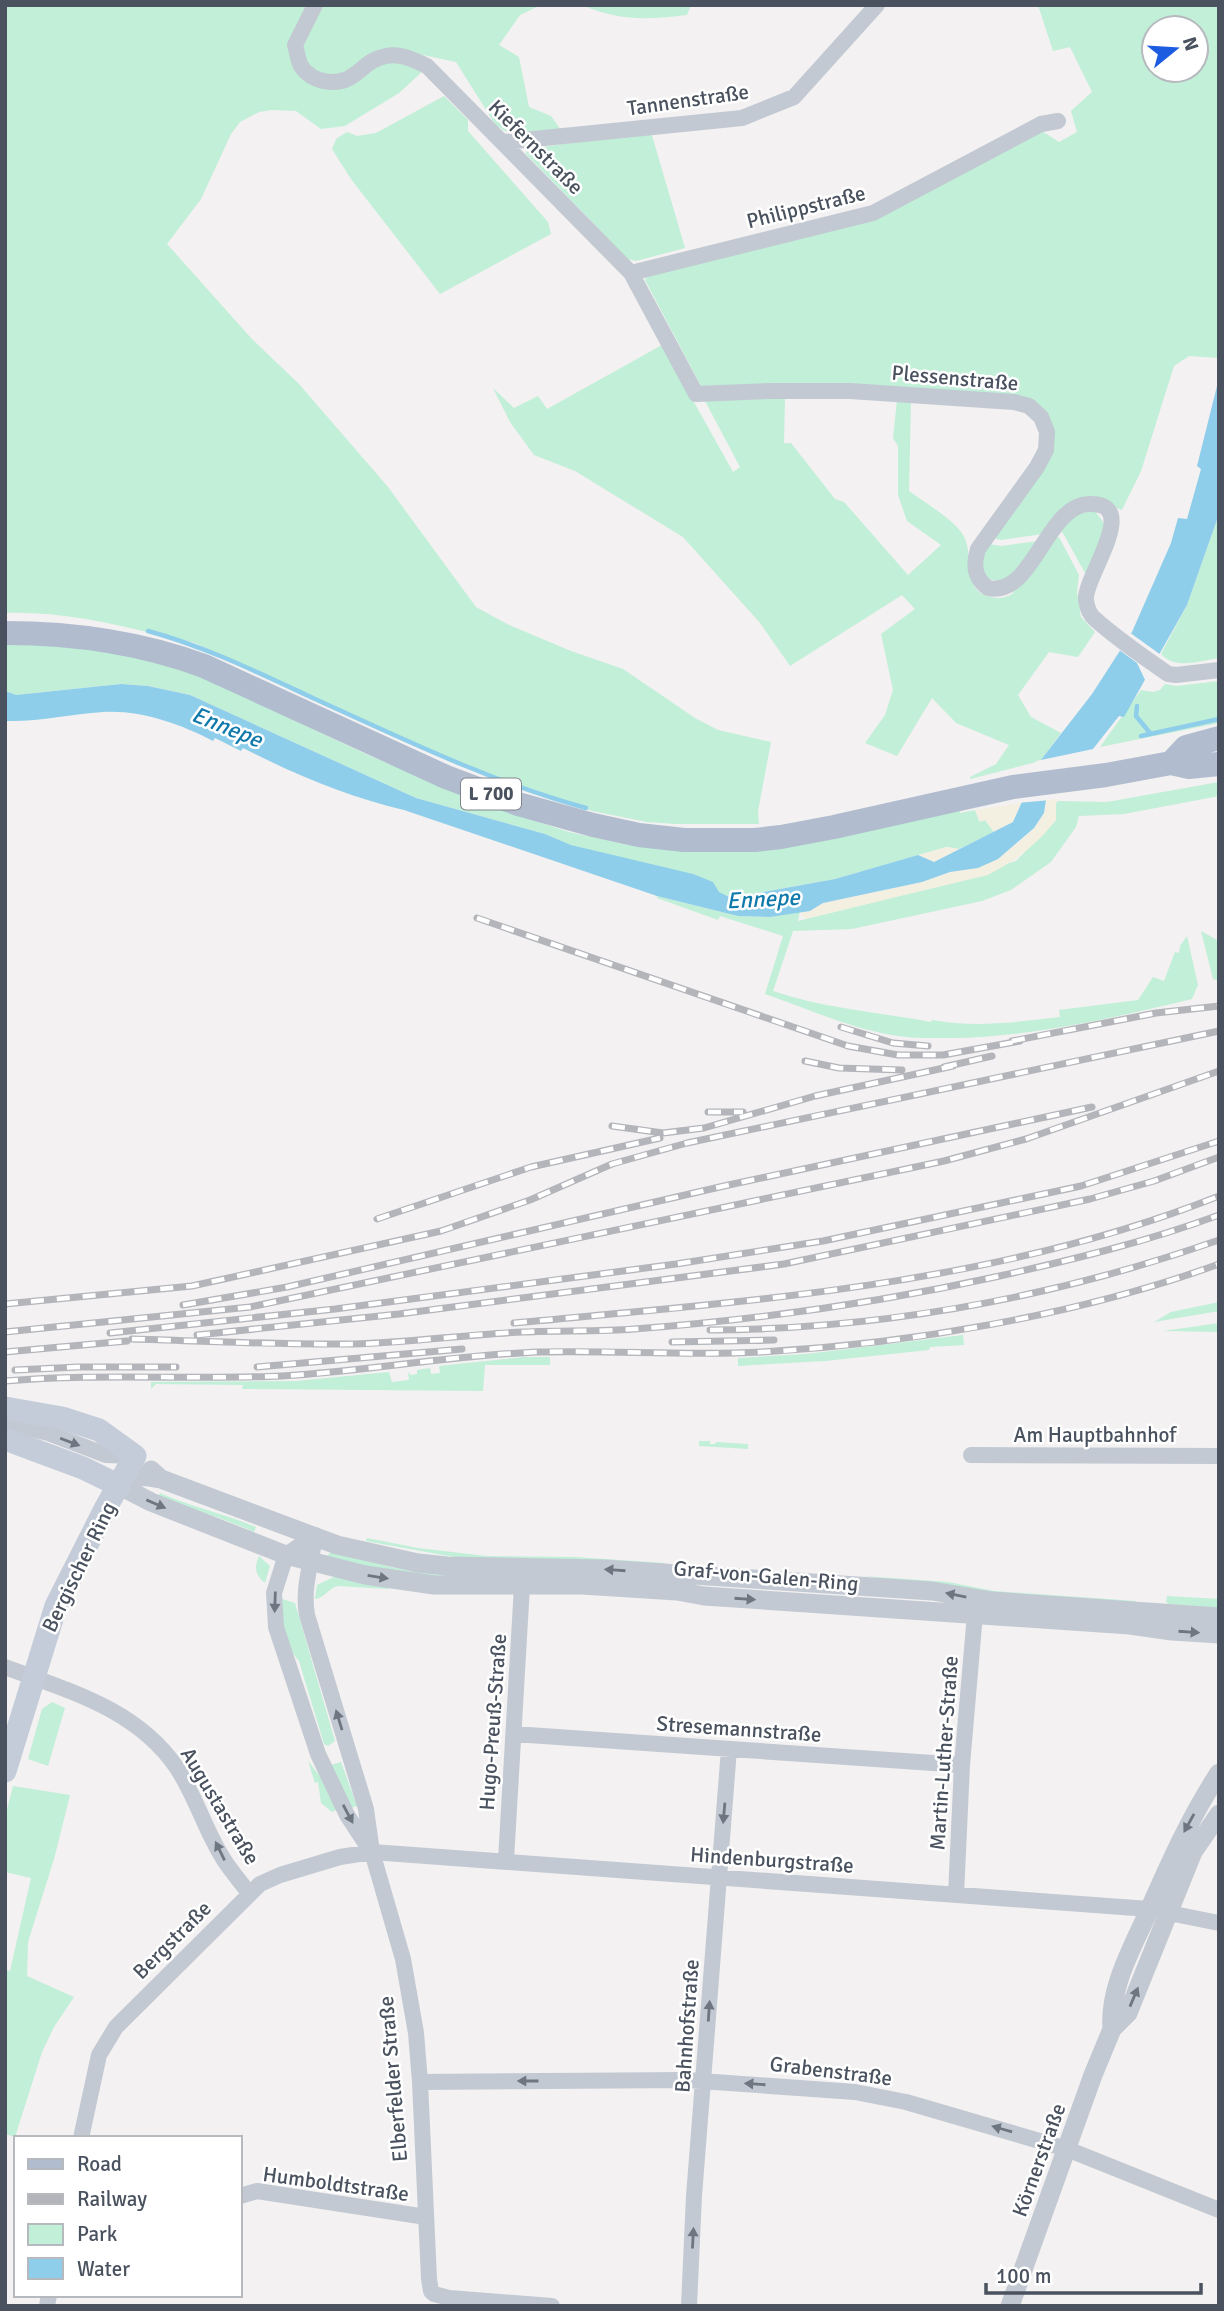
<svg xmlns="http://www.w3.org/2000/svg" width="1224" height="2311" viewBox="0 0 1224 2311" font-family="Signika,sans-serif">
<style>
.green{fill:#c1efd8;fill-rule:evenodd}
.sand{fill:#f3f0e2}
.water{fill:#8fceeb}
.pier{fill:#f3f1f1}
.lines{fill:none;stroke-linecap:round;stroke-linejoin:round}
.stream{stroke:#8fceeb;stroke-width:4.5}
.minor{stroke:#c2c9d2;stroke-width:16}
.tertiary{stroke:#c2c9d2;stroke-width:19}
.secondary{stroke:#c4ccd9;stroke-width:23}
.primary{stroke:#b1bdcf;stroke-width:24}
.rail-casing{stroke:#b3b5bb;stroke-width:7}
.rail{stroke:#fff;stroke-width:4.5;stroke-dasharray:13;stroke-linecap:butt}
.oneway{fill:#6d7681}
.labels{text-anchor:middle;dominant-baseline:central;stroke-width:5;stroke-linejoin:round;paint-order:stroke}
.shield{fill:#fff;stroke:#80868e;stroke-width:2}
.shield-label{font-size:19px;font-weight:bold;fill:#49525e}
.street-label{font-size:21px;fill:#49525e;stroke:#fff}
.water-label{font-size:23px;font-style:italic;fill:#0f79ab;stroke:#fff}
</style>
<rect width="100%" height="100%" fill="#f3f1f1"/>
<path class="green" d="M5,5H541L520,15L499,45L519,57L529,107L551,116L561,130C539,133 512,141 495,124L456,62L399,50L320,87L396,58L423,71L399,93L345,126L321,129L296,111L272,110L259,112L240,122L231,134L201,199L167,244L251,338L299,384L388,487L476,607L507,624L571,651L623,669L695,718L718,730L771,742L758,811L759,824H676L647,822L592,811L479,772L195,643L148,630L147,632C102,621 52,611 5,613Z
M582,5H691L687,15C648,20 619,21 582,5Z
M1038,5H1219V358L1189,356L1174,366L1141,471L1122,510L1094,500L1043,534L1001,540L993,538L1052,433L1031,400L703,390L645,280L648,274L859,222L1042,131L1059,142L1077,132L1071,111L1092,92L1070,47L1053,51ZM1154,28H1196V70H1154Z
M444,96L468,120V131L548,222L551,234L440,294L351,179L332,149L336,139L347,132L357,136L376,133Z
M651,132L685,248L636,261L628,259L526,154L527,149Z
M662,345L733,472L740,467L705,401L785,398L784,443H791L835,499L844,502L908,575L941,545L907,521L898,495V446L893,438L897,400L911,401L909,491C924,502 951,518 961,532C977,552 959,591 991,597C999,599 1005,598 1012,594L1052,538L1059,537L1079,575L1077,592L1081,617L1095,632L1078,657L1049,652L1018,695L1031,717L1061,733L1040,761L970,779V777L996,764L1009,745L956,723L932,698L897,756L865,743L885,715L893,690L881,634L915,609L902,595L790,666L760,623L683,537L575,471L534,455L510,422L493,388L514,408L538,396L547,409Z
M1095,511L1104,523L1105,531L1088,574L1085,573L1063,533L1059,530L1070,515Z
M1219,514V658C1199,661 1175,670 1161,654L1187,605Z
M1039,541L1006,582L985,579L981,559L988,544L1001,546Z
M5,641L68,645L149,659L201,677L368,755L481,803L569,832L628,845L959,810L960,813L975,810L979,821L985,820L994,832L959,849L946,847L835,879L731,898L639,863L571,845L545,834L416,798L190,695L148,686L121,684L16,695L5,691Z
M1219,681V723L1100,747L1141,690L1153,692L1160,690L1165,684L1176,686Z
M1219,782V796L1124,814L1079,816L1076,827L1051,862L1011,890L982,901L852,929L793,931L773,991C826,1009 879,1012 931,1022L932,1020C975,1028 1016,1022 1060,1017L1059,1010L1138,1000L1153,977L1164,981L1175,952L1179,953L1180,946L1187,936L1198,985L1192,999C1113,1018 1032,1037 950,1038C931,1038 911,1039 892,1035C849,1028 806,1008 765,994L783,936L720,916L718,920L657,898V896L738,916L770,917L800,911L798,921L887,899L1016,861L1056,820V803L1058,801L1107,802Z
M1201,931L1219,941V981L1213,979Z
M1219,1302V1311L1154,1322L1171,1312Z
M1219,1323V1332L1163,1331Z
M963,1335L964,1345L930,1347L929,1350L825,1361L738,1366V1358L806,1354Z
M524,1357H550V1365H485L483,1391L242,1389L243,1385L156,1384L151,1389V1382L296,1381L389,1372L392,1382L409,1380L408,1372L411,1375L417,1374V1370L430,1368L431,1374L440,1373L439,1366Z
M699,1441H710V1444H715L716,1442L748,1444V1449L699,1446Z
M160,1493C192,1507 225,1514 256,1527L254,1532C223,1518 191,1509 158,1497Z
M367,1538L418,1548L486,1556L575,1557L665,1563V1565L465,1559L366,1541Z
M331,1552L391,1567L473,1580L390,1573L327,1556Z
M259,1556L270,1566L265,1583C255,1575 254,1567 259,1556Z
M863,1576L948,1582L994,1591L1136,1601L1135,1604L993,1595Z
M334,1577L389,1587L388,1589L338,1586C328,1588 325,1598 315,1599L317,1585Z
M1167,1596L1219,1599V1609L1169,1604L1166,1602Z
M282,1599L295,1603L335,1741L328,1746L324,1744L299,1661L289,1648L283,1627Z
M52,1702L65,1708L48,1766L28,1759L42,1709Z
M308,1761L324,1781L336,1810L332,1812L321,1803L318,1782L315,1783Z
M341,1762L357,1806L351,1808L331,1765Z
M13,1786L70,1795L54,1859L28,1942L27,1976L74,1997L54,2027L42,2052L15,2137L5,2134V1970L10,1971L31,1878L5,1872V1817Z"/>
<path class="sand" d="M1059,799L1056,803V820C1036,845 1017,860 988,875L805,919L800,911H810L823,903L922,882L950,872L978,868L1017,844L1034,828L1044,813L1046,800Z
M1021,803L1013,822L994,832L985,820L980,822L975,810Z
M947,847L959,849L934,862L918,855Z"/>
<path class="water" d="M1219,378V514L1187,605L1124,717L1119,716L1093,749L1046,800L1044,813L1034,828L998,859L978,868L950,872L922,882L823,903L810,911L770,917L738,916L657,896L404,810C348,797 294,774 243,748L241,751L215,738L213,741C180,724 142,710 103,712C70,714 39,722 5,721V691L16,695L121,684L148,686L190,695L416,798L545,834L571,845L693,874L713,882L719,892L731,898L835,879L918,855L934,862L1013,822L1040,761L1092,694L1132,632L1171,543L1178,518L1187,519L1201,469L1197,466Z"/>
<path class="pier" d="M1129,632L1161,655L1146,682L1137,663L1118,649Z
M1098,748L1051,800L1017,803L1036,761Z"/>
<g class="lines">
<path class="stream" d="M148,631C207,647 261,674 315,699C405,740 492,782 586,808
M1137,706L1136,716L1150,733
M1141,736L1219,719"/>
<path class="minor" d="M315,5L295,45C297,51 298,61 301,66C312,83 338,87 354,75C365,67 371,59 386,56C401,53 414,60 427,66L631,273L696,394L771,391H850L1014,402L1029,406L1041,417L1047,432L1046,450L1037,467L978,549C973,565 974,578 988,588C1033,598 1046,505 1089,504C1143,502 1083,578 1086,600C1087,607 1090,615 1095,619C1117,639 1144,657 1168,674L1176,675L1219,670
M504,142L742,118L794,97L877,5
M631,273L873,213L1041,124L1058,121
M5,1422L48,1433L106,1455L134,1456
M971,1455L1219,1456
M315,1535C312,1563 302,1587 307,1615L366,1809L372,1852L403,1959L416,2033L420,2082L429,2279L431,2291L434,2294
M315,1535L286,1555L274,1593L276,1627L318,1754L347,1815L368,1847
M5,1667C69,1691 137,1709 177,1768C197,1798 206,1834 226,1863C233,1873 241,1883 249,1893
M514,1734L962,1765
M506,1860L522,1586
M956,1895L962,1765L975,1614
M420,2082L687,2080L855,2092L906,2102L1067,2149L1219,2210
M81,2138L99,2055L116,2027L260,1884L280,1875L340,1857L372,1852L1149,1909L1219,1923
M240,2196L257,2191L426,2217
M434,2294L449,2298L552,2306
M47,2306L49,2295
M689,2306L694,2196L729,1749"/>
<path class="tertiary" d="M151,1470L161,1479L337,1545L418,1563L447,1566L604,1569L782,1581L932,1591L992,1601L1219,1617
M161,1479C142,1476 135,1473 120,1486L151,1502L286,1555L365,1575L434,1585H582L677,1591L704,1596L1130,1625L1172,1631L1219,1634
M1112,2029C1109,1990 1130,1952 1146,1917C1168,1867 1189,1819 1219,1773
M1010,2306L1093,2075L1112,2029L1128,2013L1193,1852L1219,1814"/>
<path class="secondary" d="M5,1408L62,1418L99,1430L135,1456L105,1509L56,1606L5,1771
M5,1439L83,1468L120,1486"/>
<path class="primary" d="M5,633C74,633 139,642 204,666L446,777L518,804L593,825L639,835L684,840H755L781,837L834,827L1013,787L1106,775L1171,763L1189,767L1219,764
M1171,763L1186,747L1219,738"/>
<g class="rail-casing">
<path id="rail" d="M477,918L848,1046L898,1055H943L1020,1041
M841,1027L893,1043L928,1046
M1012,1041L1156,1013L1219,1006
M805,1061L839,1068L902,1070
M944,1067L992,1056
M708,1112H743
M612,1126L663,1133L704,1128L815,1096L953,1066
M377,1219L531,1167L660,1138
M5,1304L192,1286L441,1231L530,1200L612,1164L687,1143L1219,1031
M183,1305L287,1287L724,1186L1092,1107
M514,1323C751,1301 995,1285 1219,1196
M710,1330C883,1329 1056,1297 1219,1240
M5,1332L250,1307L944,1161L1026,1139L1219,1071
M110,1333L335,1309L676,1264L823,1241L1081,1186L1219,1141
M197,1335L399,1314L784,1264L1090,1199L1154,1181L1219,1157
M132,1339C205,1341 279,1345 353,1344C410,1343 467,1334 524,1332C560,1330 598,1332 634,1329C755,1320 877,1303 995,1277C1071,1260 1146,1242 1219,1215
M672,1342L774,1340
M5,1352L127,1341
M257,1367L462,1349
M15,1370L78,1367H176
M5,1381C97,1373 190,1380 282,1376C368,1371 453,1355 539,1352C613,1350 687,1356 761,1352C909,1344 1079,1315 1219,1264"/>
</g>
<use href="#rail" class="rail"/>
</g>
<defs><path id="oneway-solid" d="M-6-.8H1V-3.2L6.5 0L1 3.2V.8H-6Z" transform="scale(1.75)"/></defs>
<g class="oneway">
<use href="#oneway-solid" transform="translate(70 1442) rotate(21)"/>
<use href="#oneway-solid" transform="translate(156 1504) rotate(23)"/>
<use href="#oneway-solid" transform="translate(615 1570) rotate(-176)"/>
<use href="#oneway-solid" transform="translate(378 1577) rotate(9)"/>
<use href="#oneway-solid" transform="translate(956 1595) rotate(-169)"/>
<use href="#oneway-solid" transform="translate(745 1599) rotate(4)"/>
<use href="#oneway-solid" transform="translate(275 1602) rotate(92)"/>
<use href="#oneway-solid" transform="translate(1189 1632) rotate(4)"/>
<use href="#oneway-solid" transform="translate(339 1720) rotate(-107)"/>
<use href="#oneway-solid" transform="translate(724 1813) rotate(95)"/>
<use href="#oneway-solid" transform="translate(348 1814) rotate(62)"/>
<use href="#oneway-solid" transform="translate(1189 1823) rotate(119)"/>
<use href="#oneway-solid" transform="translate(220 1851) rotate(-116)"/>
<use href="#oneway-solid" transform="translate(1134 1997) rotate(-67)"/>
<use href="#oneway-solid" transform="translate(709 2011) rotate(-86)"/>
<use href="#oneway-solid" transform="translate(528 2081) rotate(180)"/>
<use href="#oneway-solid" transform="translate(755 2084) rotate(-176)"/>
<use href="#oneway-solid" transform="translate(1002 2129) rotate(-164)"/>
<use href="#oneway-solid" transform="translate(693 2238) rotate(-87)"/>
</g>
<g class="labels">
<rect class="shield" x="461" y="778.5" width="60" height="31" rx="5"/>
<g class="shield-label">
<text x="491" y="794">L 700</text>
</g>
<g class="street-label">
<text transform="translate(688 100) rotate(-8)">Tannenstraße</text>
<text transform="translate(536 147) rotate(45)">Kiefernstraße</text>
<text transform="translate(806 207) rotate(-14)">Philippstraße</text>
<text transform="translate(955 378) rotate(5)">Plessenstraße</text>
<text x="1095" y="1435">Am Hauptbahnhof</text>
<text transform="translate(79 1567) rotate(-64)">Bergischer Ring</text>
<text transform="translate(766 1576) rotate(5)">Graf-von-Galen-Ring</text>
<text transform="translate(493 1722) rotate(-86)">Hugo-Preuß-Straße</text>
<text transform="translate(739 1729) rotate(4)">Stresemannstraße</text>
<text transform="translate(944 1753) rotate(-86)">Martin-Luther-Straße</text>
<text transform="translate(220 1806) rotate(59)">Augustastraße</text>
<text transform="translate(772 1860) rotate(4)">Hindenburgstraße</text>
<text transform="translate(172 1940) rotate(-45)">Bergstraße</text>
<text transform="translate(687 2026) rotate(-86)">Bahnhofstraße</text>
<text transform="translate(831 2071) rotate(7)">Grabenstraße</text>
<text transform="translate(393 2079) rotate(-95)">Elberfelder Straße</text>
<text transform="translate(1039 2160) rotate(-70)">Körnerstraße</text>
<text transform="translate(336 2184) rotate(8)">Humboldtstraße</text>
</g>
<g class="water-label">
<text transform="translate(227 727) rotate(22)">Ennepe</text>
<text transform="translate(763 899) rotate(-3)">Ennepe</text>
</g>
</g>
<rect width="1224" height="2311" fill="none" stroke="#49525e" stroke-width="14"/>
<rect x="14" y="2136" width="228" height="161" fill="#ffffff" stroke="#b6babf" stroke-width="2"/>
<rect x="28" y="2159" width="35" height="10" fill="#b1bdcf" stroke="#b6babf" stroke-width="2"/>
<text x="77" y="2171" font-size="21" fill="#49525e">Road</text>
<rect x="28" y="2194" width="35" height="10" fill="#b3b5bb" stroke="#b6babf" stroke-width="2"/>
<text x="77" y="2206" font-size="21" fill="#49525e">Railway</text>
<rect x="28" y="2224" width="35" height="21" fill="#c1efd8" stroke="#b6babf" stroke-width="2"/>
<text x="77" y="2241" font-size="21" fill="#49525e">Park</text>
<rect x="28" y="2258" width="35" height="21" fill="#8fceeb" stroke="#b6babf" stroke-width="2"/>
<text x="77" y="2276" font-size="21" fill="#49525e">Water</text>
<g transform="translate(1175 49) rotate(72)"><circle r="33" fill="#ffffff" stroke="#b6babf" stroke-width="2"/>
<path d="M0-5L12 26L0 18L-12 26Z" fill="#1c5ce1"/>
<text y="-10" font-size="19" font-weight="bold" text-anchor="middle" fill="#49525e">N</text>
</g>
<path d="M986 2283v10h215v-10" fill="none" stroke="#49525e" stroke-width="3.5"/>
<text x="996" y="2283" font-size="21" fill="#49525e" stroke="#ffffff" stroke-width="5" paint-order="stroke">100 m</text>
</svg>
